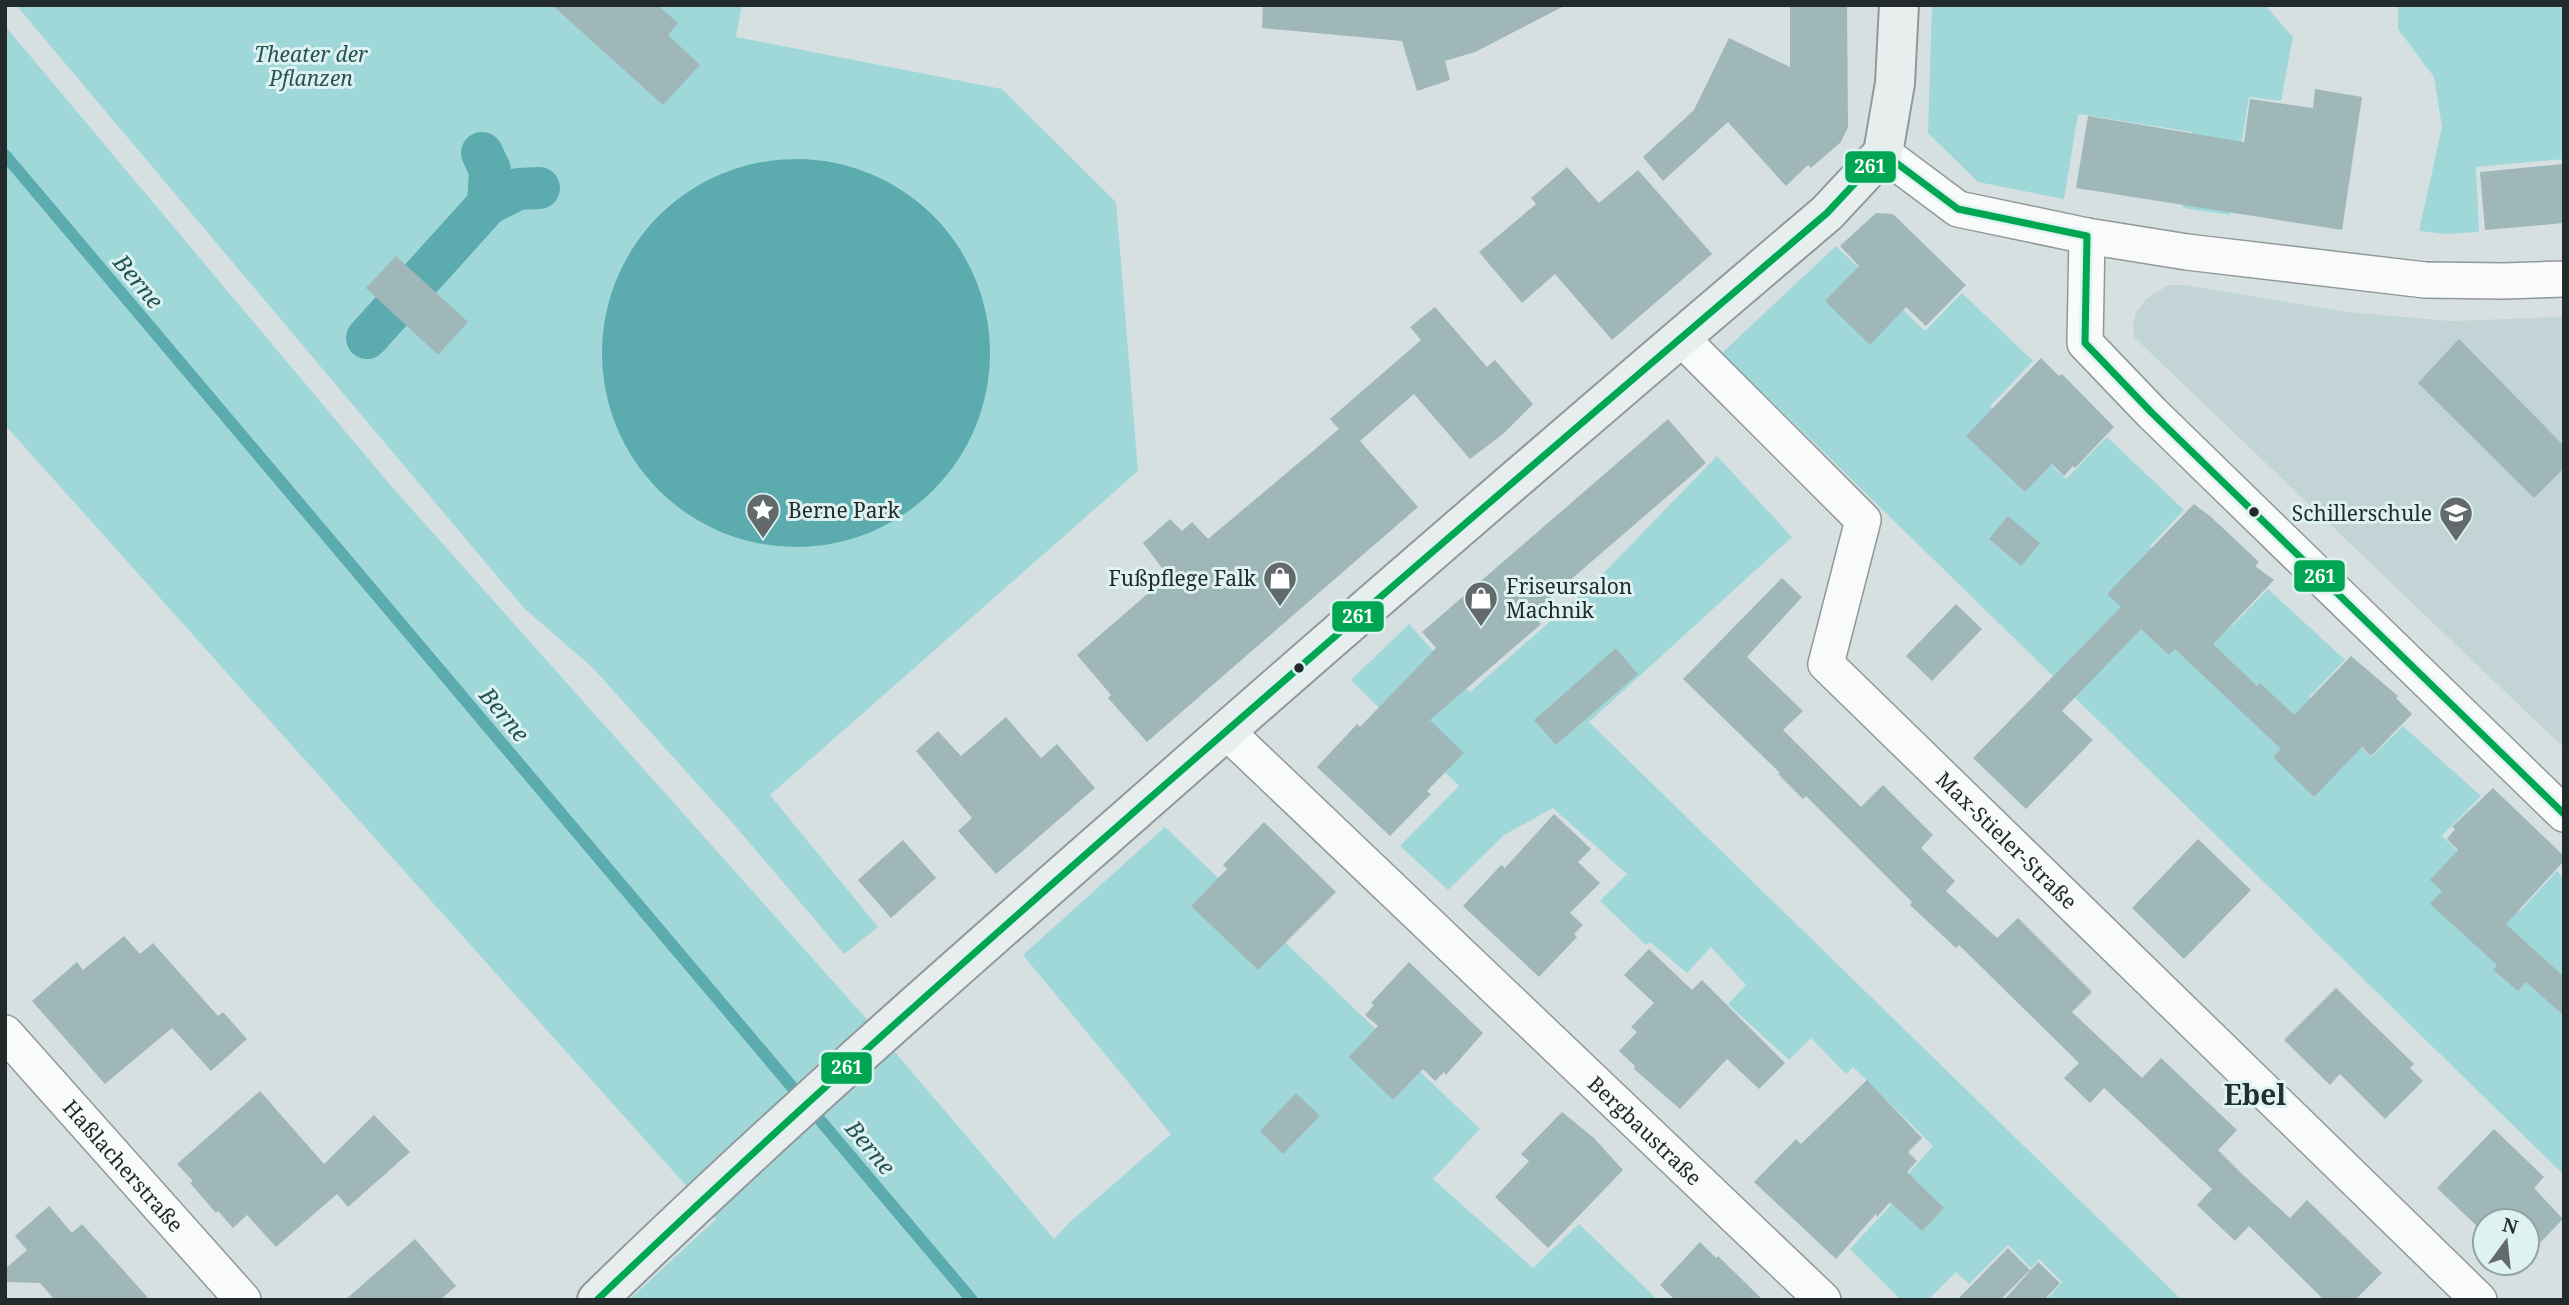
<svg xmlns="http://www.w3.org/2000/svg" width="2569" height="1305" viewBox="0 0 2569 1305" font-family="'Noto Serif',serif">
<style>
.built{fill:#c2d4d5}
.green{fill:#a0d8da}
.water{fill:#5cacaf}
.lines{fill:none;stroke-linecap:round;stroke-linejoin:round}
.stream{stroke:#5cacaf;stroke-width:12}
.canal{stroke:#5cacaf;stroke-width:42}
.building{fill:#a0b7b9}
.street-casing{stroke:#919899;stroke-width:38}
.secondary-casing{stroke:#919899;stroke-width:42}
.street{stroke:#f9fafa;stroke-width:35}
.secondary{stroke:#e8eeee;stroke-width:38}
.bus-1-casing{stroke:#dff2f2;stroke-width:12}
.bus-1{stroke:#00a651;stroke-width:7}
.bus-dot{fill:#232a2b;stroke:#dff2f2;stroke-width:2.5}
.labels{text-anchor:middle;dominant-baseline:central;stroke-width:6;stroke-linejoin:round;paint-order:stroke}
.park-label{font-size:21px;font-style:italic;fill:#265355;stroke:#dff2f2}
.poi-label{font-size:21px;fill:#232a2b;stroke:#dff2f2;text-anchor:start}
.street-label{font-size:21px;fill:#232a2b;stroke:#dff2f2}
.water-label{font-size:23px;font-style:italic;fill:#255354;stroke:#dff2f2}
.district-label{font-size:28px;font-weight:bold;fill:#202f2f;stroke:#dff2f2}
.line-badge{stroke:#dff2f2;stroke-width:2.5}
.badge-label{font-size:19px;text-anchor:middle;font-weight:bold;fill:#fff}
</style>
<rect width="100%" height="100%" fill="#d6e0e1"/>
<path class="built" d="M2168,285H2184L2347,312L2451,321L2564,317V748L2134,337L2133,326L2136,312L2146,299Z"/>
<path class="green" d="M16,5H742L736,37L1002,89L1116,202L1138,471L770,795L878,927L844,954L737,828L593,668L524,608Z
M1932,5H2265L2293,37L2281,101L2249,97L2230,215L2183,208L2192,132L2078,114L2064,199L1978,182L1928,133Z
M2398,5H2564V159L2476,167L2479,232L2446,234L2419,231L2442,127L2434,77L2398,29Z
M5,26L392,487L872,1025L1054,1239L1071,1221L1171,1134L1023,955L1165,827L1480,1129L1433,1179L1533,1268L1579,1224L1658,1300H629L716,1219L5,425Z
M1836,246L1925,331L1962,293L2033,361L1990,406L2066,479L2107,437L2184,510L2150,546L2232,626L2268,589L2345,660L2309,697L2371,757L2403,726L2481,796L2442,836L2520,911L2557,871L2564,878V1175L1722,353Z
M1717,456L1792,537L1589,722L2182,1300H2046L2062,1282L2039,1259L2031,1268L2008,1245L1969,1284L1956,1272L1928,1300H1901L1850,1249L1891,1205L1886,1199L1933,1146L1853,1067L1846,1074L1811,1038L1789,1060L1728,1004L1746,985L1711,947L1687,973L1650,942L1646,945L1600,901L1627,874L1553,808L1504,835L1448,890L1400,846L1459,786L1351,680L1409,624L1470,692L1597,580Z"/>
<path class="water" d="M602 353a194 194 0 1 1 388 0a194 194 0 1 1-388 0Z"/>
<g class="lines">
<path class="stream" d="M5,155L972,1300"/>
<path class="canal" d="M488,204L518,189L539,188
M367,338L488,204L490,170L482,153"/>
</g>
<path class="building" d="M552,5H658L678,23L668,35L700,65L663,105Z
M1263,5H1566L1475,52L1445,61L1450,80L1417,91L1402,41L1262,28Z
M1790,5H1847L1848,127L1841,142L1811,168L1808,165L1786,186L1728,122L1663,181L1643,157L1694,110L1729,38L1790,67Z
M2315,89L2362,97L2342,230L2076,188L2088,116L2244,142L2250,99L2313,108Z
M2564,164V223L2485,230L2480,172Z
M1567,167L1599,203L1638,170L1712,254L1612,340L1555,274L1522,303L1479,252L1536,204L1531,198Z
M1876,213L1893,214L1966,285L1926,326L1906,307L1870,345L1825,301L1859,266L1840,246Z
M396,256L468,322L438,355L366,288Z
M1435,307L1487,367L1495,360L1533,404L1503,434L1470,459L1414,394L1360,441L1418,507L1147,742L1108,698L1111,695L1077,655L1168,576L1143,543L1170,519L1182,531L1192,522L1208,539L1339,429L1330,419L1421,340L1410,327Z
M2459,339L2564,446V468L2534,498L2418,383Z
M2041,358L2059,376L2062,374L2114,427L2075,468L2073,466L2064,476L2052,464L2025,492L1966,436Z
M1668,419L1706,463L1561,588L1533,615L1541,624L1430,720L1464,753L1427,791L1431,794L1390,836L1317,767L1357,724L1360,727L1436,648L1422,632Z
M2194,504L2211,517L2259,562L2255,566L2274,580L2213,644L2257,686L2260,683L2294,715L2351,656L2398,696L2396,698L2412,714L2371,756L2362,747L2314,797L2273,757L2281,749L2175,649L2169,655L2141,629L2062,711L2093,740L2026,809L1973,758L2121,607L2107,594Z
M2008,516L2040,543L2021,566L1989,539Z
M1782,578L1802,597L1747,657L1803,711L1783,730L1861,807L1883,785L1933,835L1921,848L1955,881L1946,891L1997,938L2018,918L2092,992L2072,1012L2142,1078L2161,1058L2237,1130L2218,1150L2242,1174L2290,1218L2307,1200L2382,1273L2355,1300H2324L2249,1226L2235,1241L2197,1205L2212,1189L2104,1088L2090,1103L2064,1078L2079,1063L1959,945L1956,948L1910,905L1912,902L1806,796L1803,799L1778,774L1780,773L1683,679Z
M1956,604L1982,629L1932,681L1906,656Z
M1616,648L1638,674L1556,745L1534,720Z
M1006,717L1041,758L1057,744L1095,788L996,874L958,831L972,818L916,751L938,731L961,756Z
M2493,788L2564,856V861L2506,924L2564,977V1016L2526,982L2518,991L2493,970L2497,965L2430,904L2442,891L2430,880L2458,850L2447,839L2455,829L2452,827Z
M1554,814L1591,849L1578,862L1600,883L1570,913L1583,925L1574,934L1577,937L1539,977L1463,906L1501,865L1505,868Z
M1264,822L1336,892L1258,970L1191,906L1227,869L1223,865Z
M2198,839L2251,890L2184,959L2132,908Z
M903,840L936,878L891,918L858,880Z
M124,936L140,954L153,943L218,1016L223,1012L247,1039L211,1071L172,1028L105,1084L32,1001L77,962L83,970Z
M1649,949L1692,990L1702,980L1785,1063L1759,1089L1727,1059L1680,1109L1634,1069L1635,1066L1619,1051L1637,1032L1631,1027L1654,1003L1624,975Z
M1409,962L1483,1033L1446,1075L1444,1072L1435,1081L1423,1069L1393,1100L1349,1057L1378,1026L1365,1015L1374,1005L1371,1003Z
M2336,988L2414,1064L2410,1068L2423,1081L2385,1119L2340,1074L2330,1085L2284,1040Z
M1867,1080L1922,1138L1908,1152L1917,1161L1907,1172L1944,1208L1922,1231L1890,1202L1877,1217L1876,1214L1836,1259L1754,1182L1796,1139L1801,1144Z
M260,1091L324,1164L374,1115L410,1152L348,1207L337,1194L276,1247L247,1215L233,1228L218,1211L216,1213L190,1183L193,1181L177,1164Z
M1296,1093L1320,1116L1283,1154L1260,1131Z
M1562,1112L1594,1138L1623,1170L1548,1248L1495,1197L1529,1161L1521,1154Z
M2494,1129L2544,1177L2534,1188L2563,1219L2527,1256V1221H2485V1234L2437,1188Z
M49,1206L72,1233L82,1224L150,1300H55L40,1283L5,1282V1269L27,1250L15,1236Z
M415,1239L456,1286L440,1300H345Z
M1700,1242L1716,1258L1718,1256L1763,1300H1675L1660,1285Z
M2008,1248L2030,1270L2000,1300H1957Z
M2038,1262L2060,1283L2044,1300H2004Z"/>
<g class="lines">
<g class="street-casing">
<g id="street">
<path d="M1883,153L1958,209L2087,236L2187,252L2425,280L2504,281L2564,279"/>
<path d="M2087,236L2085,343L2152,413L2564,814"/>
<path id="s1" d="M1680,337L1863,520L1826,664L2479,1300"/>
<path id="s2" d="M1226,731L1823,1300"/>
<path id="s3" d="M5,1033L243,1300"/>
</g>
</g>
<g class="secondary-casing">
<path id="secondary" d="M597,1300C770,1131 952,972 1134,812C1363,610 1594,411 1827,213L1883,153L1895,83L1899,5"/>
</g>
<use href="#street" class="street"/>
<use href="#secondary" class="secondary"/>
<g class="bus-1-casing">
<path id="bus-1" d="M597,1300C772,1132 953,971 1134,812C1364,610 1595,411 1827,213L1883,153L1958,209L2087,236L2085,343L2152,413L2564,814"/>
</g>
<use href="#bus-1" class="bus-1"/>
</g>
<defs>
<g id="sight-pin" transform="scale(1.75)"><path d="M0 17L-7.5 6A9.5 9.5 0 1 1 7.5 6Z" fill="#626a6b" stroke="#dff2f2"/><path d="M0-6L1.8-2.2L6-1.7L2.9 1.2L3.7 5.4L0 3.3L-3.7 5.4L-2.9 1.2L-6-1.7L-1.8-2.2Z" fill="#fff"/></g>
<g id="school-pin" transform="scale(1.75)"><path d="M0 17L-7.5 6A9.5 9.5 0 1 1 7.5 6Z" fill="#626a6b" stroke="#dff2f2"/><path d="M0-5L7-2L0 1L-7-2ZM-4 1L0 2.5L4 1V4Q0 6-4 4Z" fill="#fff"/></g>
<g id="shop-pin" transform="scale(1.75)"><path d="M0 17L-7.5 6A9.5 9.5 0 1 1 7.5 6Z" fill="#626a6b" stroke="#dff2f2"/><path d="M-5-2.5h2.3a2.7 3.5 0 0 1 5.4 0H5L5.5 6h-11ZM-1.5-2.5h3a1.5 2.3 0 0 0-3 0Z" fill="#fff"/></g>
</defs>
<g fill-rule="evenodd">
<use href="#sight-pin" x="763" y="510"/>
<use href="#school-pin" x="2456" y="513"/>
<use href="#shop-pin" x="1280" y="578"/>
<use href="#shop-pin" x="1481" y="598"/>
</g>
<g class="bus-dot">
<circle cx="2254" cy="512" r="6"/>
<circle cx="1299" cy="668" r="6"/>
</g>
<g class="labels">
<g class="park-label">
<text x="311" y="54">Theater der<tspan x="311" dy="24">Pflanzen</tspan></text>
</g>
<g class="poi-label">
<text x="788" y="510">Berne Park</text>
<text x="2432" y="513" text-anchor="end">Schillerschule</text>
<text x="1256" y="578" text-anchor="end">Fußpflege Falk</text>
<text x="1506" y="586">Friseursalon<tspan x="1506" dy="24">Machnik</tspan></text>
</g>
<g class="street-label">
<text stroke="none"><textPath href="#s1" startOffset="660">Max-Stieler-Straße</textPath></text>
<text stroke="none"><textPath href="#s2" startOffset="579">Bergbaustraße</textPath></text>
<text stroke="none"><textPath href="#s3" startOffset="178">Haßlacherstraße</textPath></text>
</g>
<g class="water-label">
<text transform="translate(139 281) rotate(50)">Berne</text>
<text transform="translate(505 714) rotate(50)">Berne</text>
<text transform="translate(871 1147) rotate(50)">Berne</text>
</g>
<g class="district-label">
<text x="2255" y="1094">Ebel</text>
</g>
</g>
<g class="line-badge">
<rect x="1844" y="150" width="53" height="34" rx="7" fill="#00a651"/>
<rect x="2293" y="559" width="53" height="34" rx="7" fill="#00a651"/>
<rect x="1331" y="600" width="54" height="33" rx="7" fill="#00a651"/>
<rect x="820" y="1051" width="53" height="34" rx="7" fill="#00a651"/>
</g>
<g class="badge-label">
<text x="1870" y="173">261</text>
<text x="2320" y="583">261</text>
<text x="1358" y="623">261</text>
<text x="847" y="1074">261</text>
</g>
<rect width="2569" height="1305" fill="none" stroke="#232a2b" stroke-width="14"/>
<g transform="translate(2506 1242) rotate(15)"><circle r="33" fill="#dff2f2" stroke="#94a2a2" stroke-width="2"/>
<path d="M0-5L12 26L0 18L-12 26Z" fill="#626a6b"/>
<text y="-10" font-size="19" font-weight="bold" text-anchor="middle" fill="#232a2b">N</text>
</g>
</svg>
